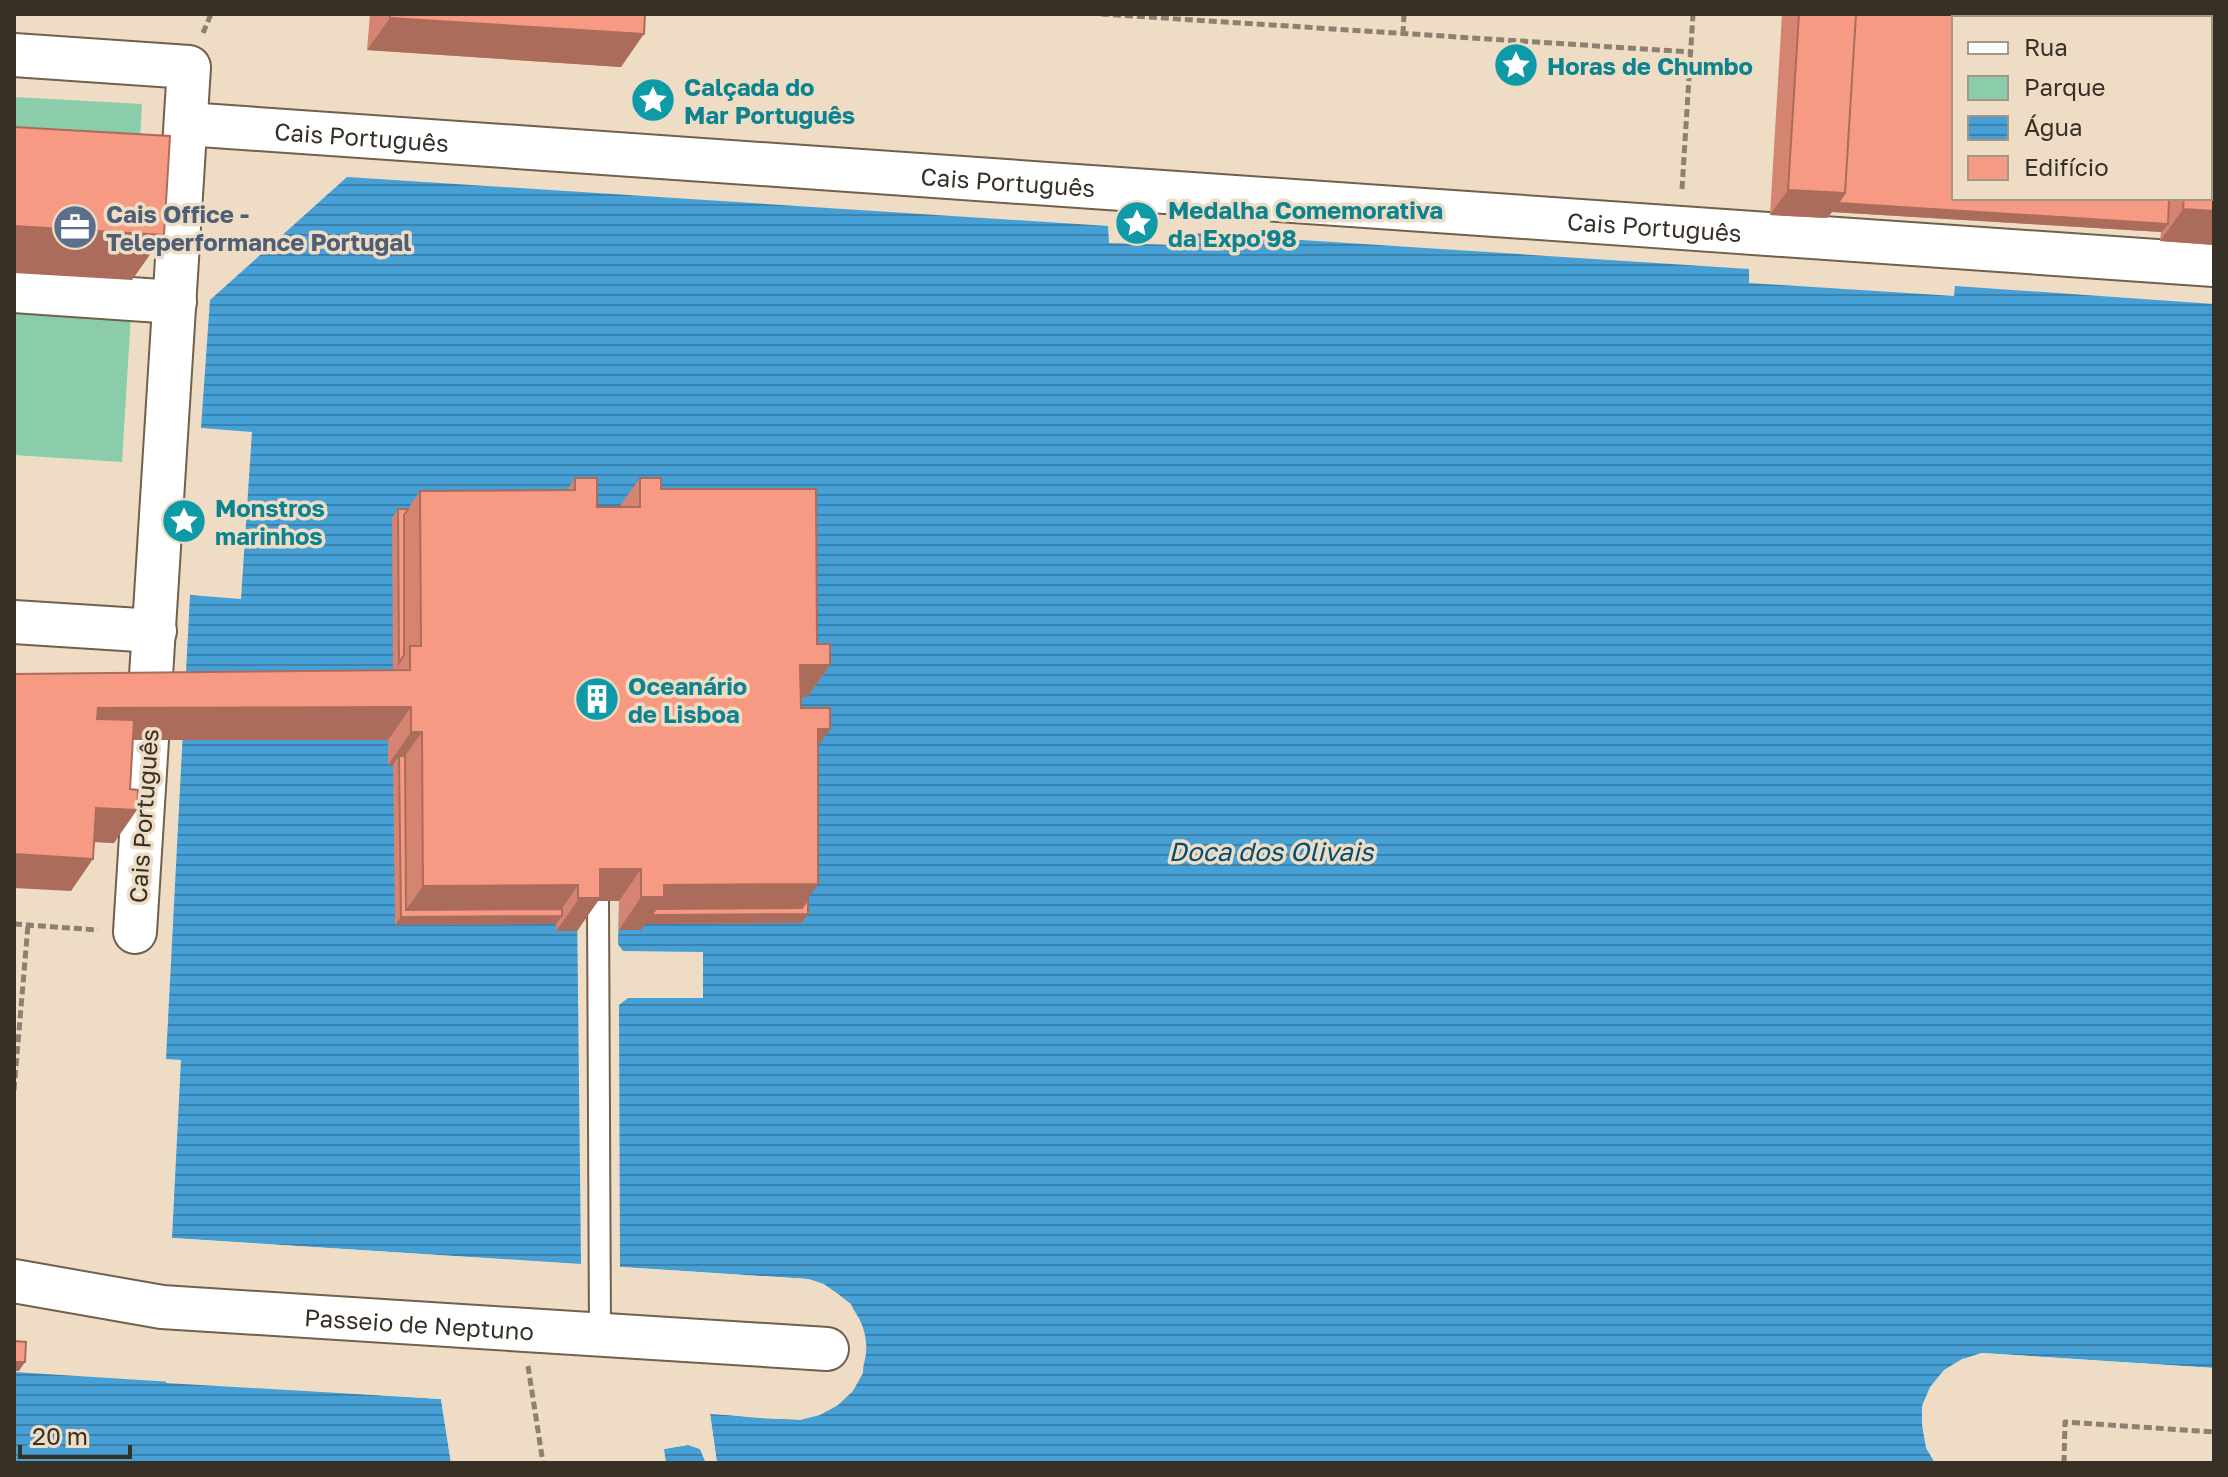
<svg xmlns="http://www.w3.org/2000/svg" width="2228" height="1477" viewBox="0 0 2228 1477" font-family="'Golos Text',sans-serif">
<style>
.green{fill:#8bcdaa}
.water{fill:url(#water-rules)}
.pier{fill:#eedcc5}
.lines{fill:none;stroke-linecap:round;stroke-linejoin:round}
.lane-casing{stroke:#70604c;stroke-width:24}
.street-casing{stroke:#70604c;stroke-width:46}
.path{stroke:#8c8070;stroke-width:5;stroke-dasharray:8 4;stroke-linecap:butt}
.lane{stroke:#fff;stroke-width:20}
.street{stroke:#fff;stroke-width:42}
.wall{fill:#d48471;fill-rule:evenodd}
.shaded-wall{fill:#ac6c5c}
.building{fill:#f69a83;stroke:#ac6c5c;stroke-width:2}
.labels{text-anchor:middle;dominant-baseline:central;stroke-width:7;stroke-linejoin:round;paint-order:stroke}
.culture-label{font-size:24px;font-weight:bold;fill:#0d838f;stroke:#eedcc5;text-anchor:start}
.street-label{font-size:24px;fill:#373027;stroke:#eedcc5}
.service-label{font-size:24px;font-weight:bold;fill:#4e5e75;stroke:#eedcc5;text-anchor:start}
.water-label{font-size:26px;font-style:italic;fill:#064e73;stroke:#eedcc5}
</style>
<defs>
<pattern id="water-rules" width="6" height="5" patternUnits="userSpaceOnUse" patternTransform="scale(2)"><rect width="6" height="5" fill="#469fd5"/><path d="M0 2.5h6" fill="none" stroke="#3b82ad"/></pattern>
</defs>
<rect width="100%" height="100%" fill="#eedcc5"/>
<path class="green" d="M14,97L142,104L139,156L14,149Z
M14,307L131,314L122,462L14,455Z"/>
<path class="water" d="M347,177L1108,226L1109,243L1177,245L1179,232L1749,269V283L1954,296L1955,286L2214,304V1368L1982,1353C1930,1368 1906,1414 1935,1463H717L710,1413C751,1416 800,1428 836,1406C843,1402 847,1393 852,1387C885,1343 857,1293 808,1279L172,1238L181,1060L166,1059L190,595L241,599L252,432L201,428L210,300Z
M14,1372L441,1399L451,1463H14Z
M688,1445L700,1449L706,1463H666L663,1449Z"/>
<path class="pier" d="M577,901H619L618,944L623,951L703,952V998H628L619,1005L620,1267L808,1279L824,1284L851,1304L865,1336L863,1373L853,1391L838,1405L820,1415L800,1420L710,1414L717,1463H713L708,1410L800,1415L836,1402L850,1388L859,1371L861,1336L857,1321L836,1296L807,1283L172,1242V1238L581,1264Z
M1982,1353L2214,1368V1372L1982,1357L1963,1363L1947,1373L1933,1389L1926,1407L1930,1447L1939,1463H1935L1926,1448L1922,1424V1406L1930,1387L1944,1370L1962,1359Z
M166,1379L442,1395L455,1463H451L441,1399L166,1383Z
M688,1441L703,1446L710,1463H706L700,1449L688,1445L664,1449L666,1463H662L661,1446Z"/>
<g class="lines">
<g class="lane-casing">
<path id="lane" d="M598,901L600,1335"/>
</g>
<g class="street-casing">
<g id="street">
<path d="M14,55L189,67L135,932"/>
<path id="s1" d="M186,124L2214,265"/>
<path d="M14,291L175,302"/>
<path d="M14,622L155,631"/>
<path id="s2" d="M14,1281L162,1307L827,1349"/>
</g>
</g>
<path class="path" d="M1101,14L1691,52
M203,33L211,14
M1403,34L1404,14
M1682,189L1693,14
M14,924L98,930
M14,1090L28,925
M528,1366L543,1463
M2064,1463L2065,1422L2214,1432"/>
<use href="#lane" class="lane"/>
<use href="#street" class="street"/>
</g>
<path class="wall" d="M370,14H645L621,67L367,50Z
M1782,14H2214V245L2160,241L2161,232L1832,212L1827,218L1770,215ZM1954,18H2210V198H1954Z
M575,478L597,507H619L640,478L661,489L817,644L830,665L807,697H801V708L818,747L808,899L802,923L645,924L641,930H619V901H598L577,931H556V924L395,925L393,765H388V740H133L114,843L94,842L71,891L14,674L393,670L392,518L398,509H408L420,491L567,490Z"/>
<path class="shaded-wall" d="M390,18L644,34L621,67L367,50Z
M1788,190L1845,193L2168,224L2162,232L1832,212L1827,218L1770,215Z
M2183,209L2214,211V245L2160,241Z
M14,226L164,235L132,280L14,273Z
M800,665H830L807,697H777Z
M411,707L388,740H75L98,708Z
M818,729H830L807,762Z
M411,732H422L399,764V756L393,765H388Z
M96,808L137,810L114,843L73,841Z
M14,854L93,859L71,891L14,888Z
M600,869H641L619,901H598L577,931H556Z
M818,884L797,914H808L802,923L645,924L641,930H619L641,897L664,885Z
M578,885L557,916H562L556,924L395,925L423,886Z
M14,1362H25L19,1371H14Z"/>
<path class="building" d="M390,14H645L644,34L390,18Z
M1799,14H1856L1845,193L1788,190Z
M1856,14H2181V18H1954V198H2169L2168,224L1838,203L1845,193Z
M2196,14H2214V211L2183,209L2184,198H2210V18H2195Z
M14,127L170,136L164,235L14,226Z
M575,478H597V507H640V478H661V489H816L817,644H830V665H800L801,708H830V729H818V884L664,885V897H641V869H600V898H578V885L423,886L422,732H411V707L98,708L97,719L134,720L130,789L138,790L137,810L96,808L93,859L14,854V674L410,670V646H421L420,491L575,490Z
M398,509H408L404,515V655L399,663Z
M399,756H405L406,910L562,909V916L401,917Z
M808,899V914L651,915L656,909L802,908Z
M14,1341L26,1342L25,1362H14Z"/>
<defs>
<g id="sight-disc" transform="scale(2.3)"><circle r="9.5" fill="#0f9aa8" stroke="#eedcc5"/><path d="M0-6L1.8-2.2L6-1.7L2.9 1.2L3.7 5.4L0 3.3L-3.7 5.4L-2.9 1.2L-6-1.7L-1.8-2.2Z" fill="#fff"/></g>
<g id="office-disc" transform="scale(2.3)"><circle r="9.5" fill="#5c6f8a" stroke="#eedcc5"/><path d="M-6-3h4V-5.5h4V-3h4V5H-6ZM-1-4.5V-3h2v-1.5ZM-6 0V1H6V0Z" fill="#fff"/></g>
<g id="building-disc" transform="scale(2.3)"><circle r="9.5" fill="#0f9aa8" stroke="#eedcc5"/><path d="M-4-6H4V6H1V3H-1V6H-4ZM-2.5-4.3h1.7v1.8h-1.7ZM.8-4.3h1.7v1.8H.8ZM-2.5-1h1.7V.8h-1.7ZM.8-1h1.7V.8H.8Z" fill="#fff"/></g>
</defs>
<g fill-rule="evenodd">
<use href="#sight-disc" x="1516" y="65"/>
<use href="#sight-disc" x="653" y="100"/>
<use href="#sight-disc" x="1137" y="223"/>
<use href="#office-disc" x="75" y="227"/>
<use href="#sight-disc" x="184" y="521"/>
<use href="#building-disc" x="597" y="699"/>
</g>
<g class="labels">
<g class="culture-label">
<text x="1547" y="65">Horas de Chumbo</text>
<text x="684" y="86">Calçada do<tspan x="684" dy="28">Mar Português</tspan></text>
<text x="1168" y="209">Medalha Comemorativa<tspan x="1168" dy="28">da Expo'98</tspan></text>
<text x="215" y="507">Monstros<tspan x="215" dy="28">marinhos</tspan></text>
<text x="628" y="685">Oceanário<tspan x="628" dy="28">de Lisboa</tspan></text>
</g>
<g class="street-label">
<text stroke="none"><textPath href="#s1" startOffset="176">Cais Português</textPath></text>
<text stroke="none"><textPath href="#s1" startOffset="824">Cais Português</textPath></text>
<text stroke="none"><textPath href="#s1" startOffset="1472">Cais Português</textPath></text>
<text transform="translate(143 816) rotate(-86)">Cais Português</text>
<text stroke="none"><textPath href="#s2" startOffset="408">Passeio de Neptuno</textPath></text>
</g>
<g class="service-label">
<text x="106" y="213">Cais Office -<tspan x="106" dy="28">Teleperformance Portugal</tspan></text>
</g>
<g class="water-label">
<text x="1271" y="851">Doca dos Olivais</text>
</g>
</g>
<rect width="2228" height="1477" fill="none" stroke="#373027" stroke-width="32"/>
<rect x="1952" y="16" width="260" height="184" fill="#eedcc5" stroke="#a59786" stroke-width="2"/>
<rect x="1968" y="42" width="40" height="12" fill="#ffffff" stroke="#a59786" stroke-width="2"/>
<text x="2024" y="56" font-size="24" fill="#373027">Rua</text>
<rect x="1968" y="76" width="40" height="24" fill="#8bcdaa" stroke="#a59786" stroke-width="2"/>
<text x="2024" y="96" font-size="24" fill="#373027">Parque</text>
<rect x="1968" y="116" width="40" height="24" fill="url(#water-rules)" stroke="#a59786" stroke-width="2"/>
<text x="2024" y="136" font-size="24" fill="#373027">Água</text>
<rect x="1968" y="156" width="40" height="24" fill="#f69a83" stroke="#a59786" stroke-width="2"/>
<text x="2024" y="176" font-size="24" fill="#373027">Edifício</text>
<path d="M20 1445v12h110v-12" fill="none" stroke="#373027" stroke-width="4"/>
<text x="32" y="1445" font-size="24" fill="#373027" stroke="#eedcc5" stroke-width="6" paint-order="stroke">20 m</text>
</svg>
